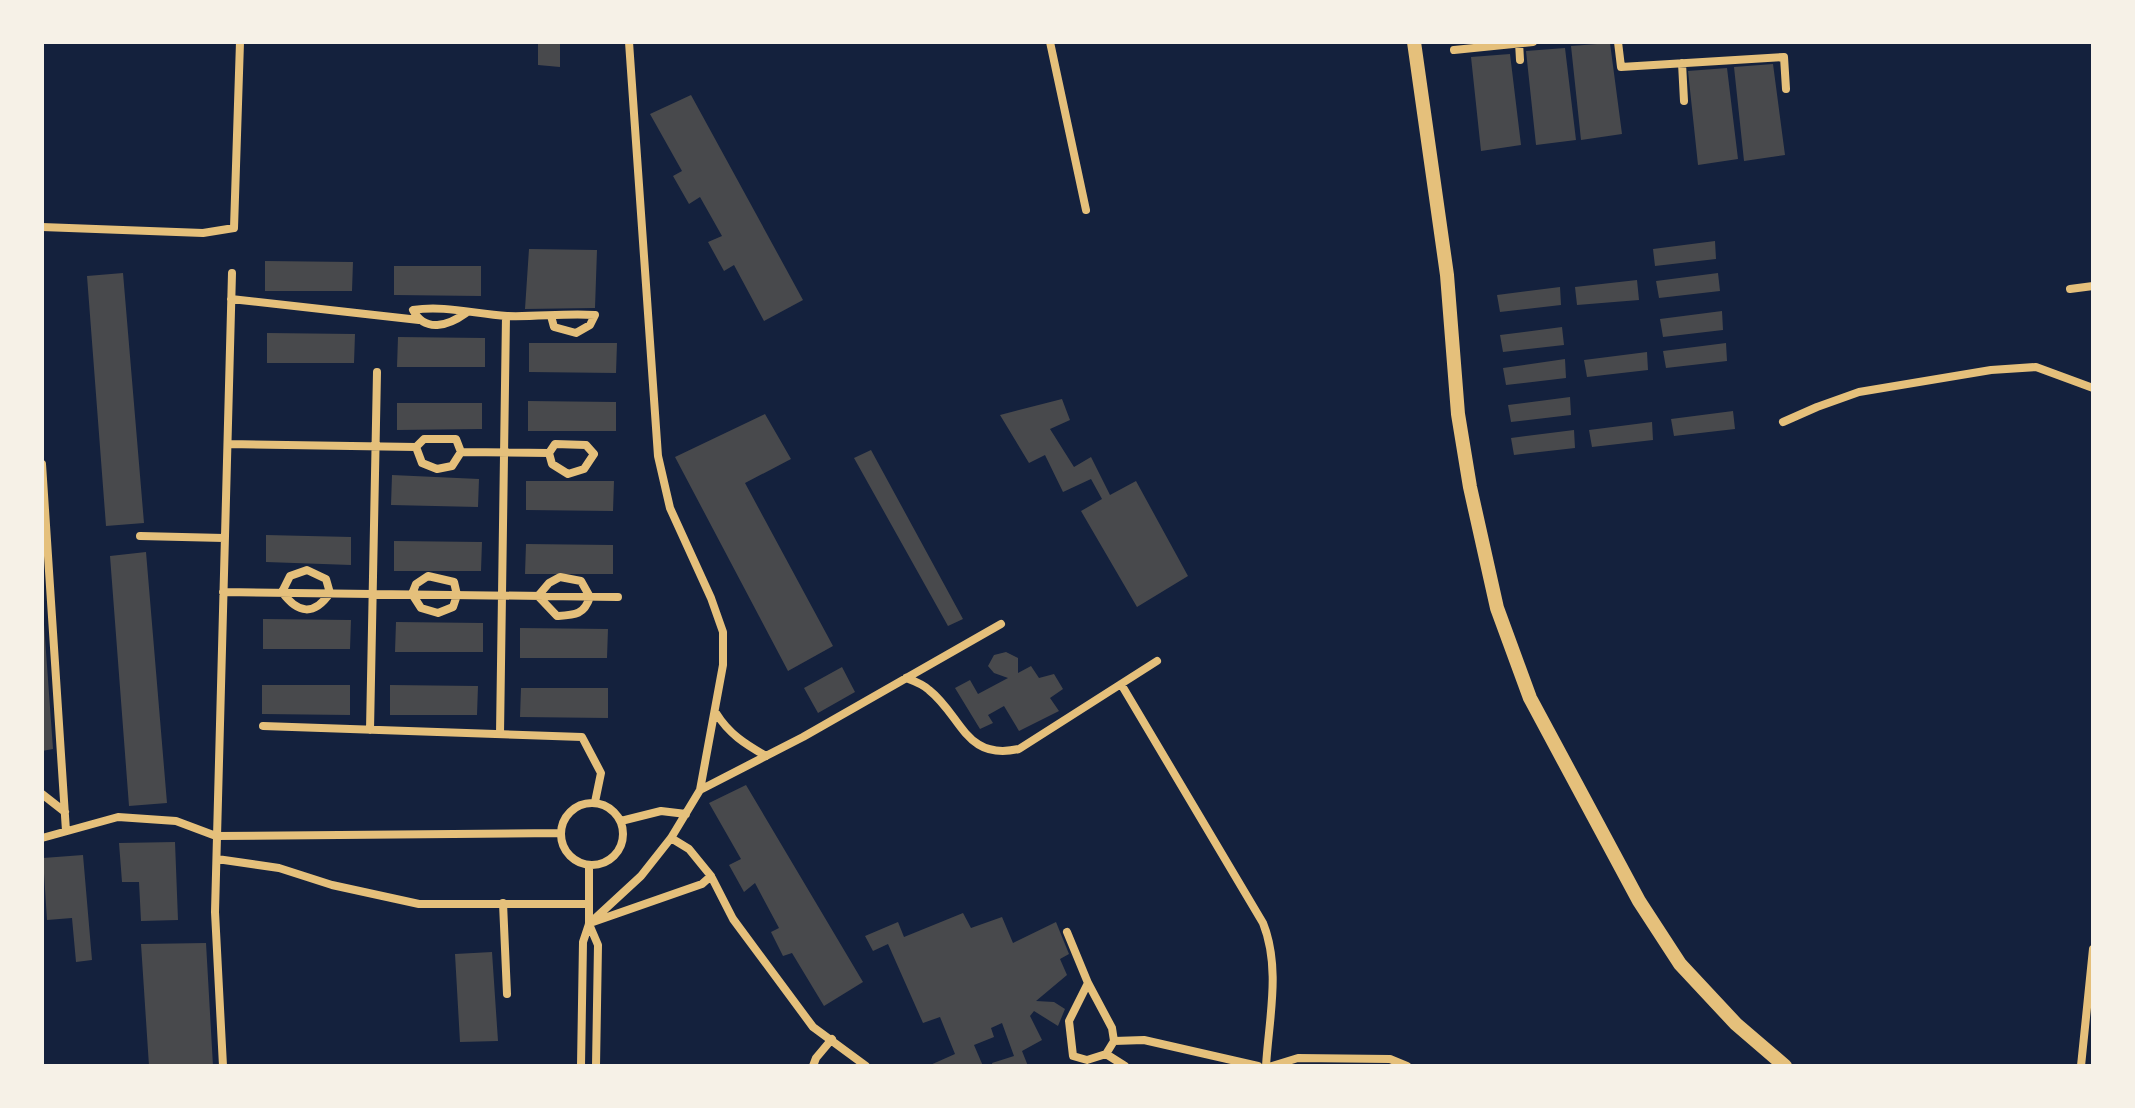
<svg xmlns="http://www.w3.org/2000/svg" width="2135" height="1108" viewBox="0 0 2135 1108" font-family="'DM Sans',sans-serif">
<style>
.building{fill:#48494c}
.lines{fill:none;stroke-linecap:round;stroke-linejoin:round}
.minor{stroke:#e5c07b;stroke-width:8}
.primary{stroke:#e5c07b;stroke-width:14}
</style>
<rect width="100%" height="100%" fill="#14213d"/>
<path class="building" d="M538,42H560V67L538,65Z
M1610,43L1622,134L1581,140L1571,46Z
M1565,48L1576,140L1536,145L1526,51Z
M1510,54L1521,145L1481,151L1471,57Z
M1773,64L1785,155L1744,161L1734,67Z
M1727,68L1738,159L1698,165L1688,71Z
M691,95L803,300L764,321L734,265L724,271L708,242L722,236L700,197L689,204L673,176L682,171L650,114Z
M1715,241L1716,259L1655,266L1653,249Z
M529,249L597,250L595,308L525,309Z
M265,261L353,262L352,291H265Z
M394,266H481V296L394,295Z
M123,273L144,523L106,526L87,276Z
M1718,273L1720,291L1659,298L1656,281Z
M1637,280L1639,300L1577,305L1575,287Z
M1560,287L1561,305L1500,312L1497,295Z
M1722,311L1723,330L1663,337L1660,319Z
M1562,327L1564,345L1503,352L1500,335Z
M267,333L355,334L354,363H267Z
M398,337L485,338V367H397Z
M529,343H617L616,373L529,372Z
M1726,343L1727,361L1666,368L1663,351Z
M1647,352L1648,370L1587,377L1584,360Z
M1565,359L1566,378L1506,385L1503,368Z
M1570,397L1571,415L1511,422L1508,405Z
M1062,399L1070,420L1050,429L1074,467L1091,457L1110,495L1136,481L1188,576L1137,607L1081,511L1102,499L1091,479L1063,492L1045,455L1029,463L1000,415Z
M528,401L616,402V431H528Z
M397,403H482V429L397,430Z
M1733,411L1735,429L1674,436L1671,419Z
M765,414L791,459L745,483L833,646L788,671L675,457Z
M1652,422L1653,440L1592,447L1589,430Z
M1574,430L1575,448L1514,455L1511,438Z
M871,450L963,619L948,626L854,458Z
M392,475L479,479L478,507L391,505Z
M526,481H614L613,511L526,510Z
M266,535L351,537V565L266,562Z
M394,541L482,542L481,571H394Z
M526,544L613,545V574H525Z
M146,552L167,803L129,806L110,556Z
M263,619L351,620L350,649H263Z
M396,622L483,623V652H395Z
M42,624H44L53,749L42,751Z
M520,628L608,629L607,658H520Z
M1006,652L1018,658V673L1031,666L1039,678L1054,674L1063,689L1050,698L1059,711L1019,731L1004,706L988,715L993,723L980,729L955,688L970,680L978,694L1008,678L994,673L988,666L994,655Z
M842,667L855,692L818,713L804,688Z
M262,685H350V715L262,714Z
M390,685L478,686L477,715H390Z
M521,688H608V718L520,717Z
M746,785L863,982L824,1006L792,953L783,956L771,932L779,928L755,883L744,892L729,865L741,859L709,803Z
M175,842L178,920L141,921L139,882H122L119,843Z
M83,855L92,960L76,962L72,918L47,920L43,858Z
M963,913L971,928L1002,917L1013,943L1056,922L1069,954L1060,959L1067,975L1036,1001L1054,1002L1065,1009L1058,1026L1034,1011L1030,1016L1042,1040L1022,1051L1028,1066H993L992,1063L1014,1056L1002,1023L991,1028L994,1037L974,1045L983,1066H928L955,1054L940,1017L923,1023L888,944L873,951L865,936L898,922L904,937Z
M206,943L213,1066H149L141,944Z
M492,952L498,1041L460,1042L455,954Z"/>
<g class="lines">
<path class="minor" d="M1050,42L1086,210
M1519,42L1520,60
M1618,42L1621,67L1784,57L1786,89
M1454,50L1533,42
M1682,63L1684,101
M42,227L203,233L234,228L240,42
M2070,289L2093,286
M231,299L419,320
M466,313C448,326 425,333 413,310C444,305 475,314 507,316C537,317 565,313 595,315L590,325L576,333L554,327L551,316
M1783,422L1817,407L1859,392L1991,370L2036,367L2093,388
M228,444L416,447L424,439H456L461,452L452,466L437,469L422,463L416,447
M555,444L586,445L594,454L584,469L568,474L552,464L549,453Z
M461,452L549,453
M42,464L66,831
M140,536L224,538
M307,570L326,579L330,593C314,616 298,614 282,592L290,576Z
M428,576L454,582L457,595L453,607L438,613L421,608L412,594L416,584Z
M560,577L581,581L590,597C584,615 575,615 557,616L538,596L549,583Z
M223,592L618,597
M906,678C914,681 923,684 929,690C962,716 965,761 1019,749L1157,661
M1121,684L1263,923C1281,968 1269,1018 1266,1066
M716,713C729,734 745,744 766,756
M263,726L582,737L601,773L595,802
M370,730L377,372
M500,734L506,316
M700,790L803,737L1001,624
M42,794L65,812
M561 834a31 31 0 1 1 62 0a31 31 0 1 1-62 0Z
M621,821L661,811L686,814
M42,838L118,817L176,821L216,836L561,833
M671,838L689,849L711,876L733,919L813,1027L866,1066
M217,859L279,868L332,885L419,904H589
M503,903L507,994
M593,922L702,884L711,876
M589,924L641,876L671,838L700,790L723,665V632L711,598L670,508L658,456L629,42
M589,924L598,945L596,1066
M1067,932L1088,983L1112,1028L1114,1041L1106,1054L1087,1060L1073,1056L1069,1021L1088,983
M1114,1041L1144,1040L1258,1066
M1106,1054L1125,1066
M223,1066L215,912L232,273
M581,1066L583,942L589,924V865
M813,1066L816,1058L832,1039
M1272,1066L1298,1058L1390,1059L1407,1066
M2081,1066L2093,949"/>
<path class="primary" d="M1414,42L1447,275L1458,414L1470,487L1497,608L1530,698L1639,901L1680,964L1736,1024L1785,1066"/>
</g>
<rect width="2135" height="1108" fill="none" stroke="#f6f1e7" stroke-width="88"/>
</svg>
